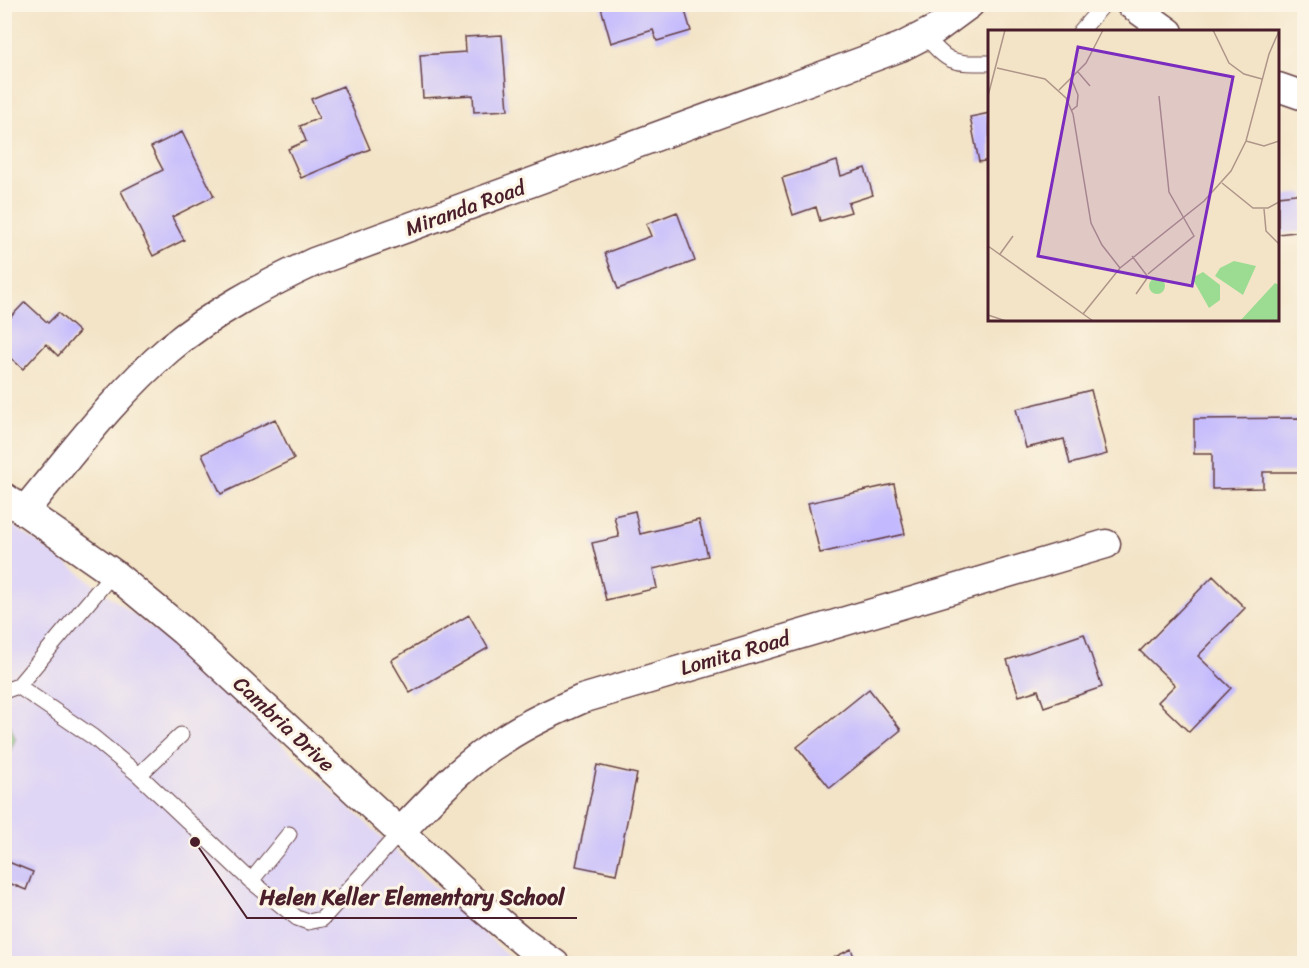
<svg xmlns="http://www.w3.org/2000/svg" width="1309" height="968" viewBox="0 0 1309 968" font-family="Sriracha,sans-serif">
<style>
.built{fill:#dfd5f5}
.green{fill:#9bdc92;stroke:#727e5e;stroke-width:1.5}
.building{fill:#c3b9fe}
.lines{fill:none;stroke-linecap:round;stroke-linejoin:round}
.service-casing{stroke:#633d42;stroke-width:17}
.minor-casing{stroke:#633d42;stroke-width:31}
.service{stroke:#fff;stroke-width:15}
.minor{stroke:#fff;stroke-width:28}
.labels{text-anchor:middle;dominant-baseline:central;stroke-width:6;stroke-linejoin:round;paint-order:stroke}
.street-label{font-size:21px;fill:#4a1f2b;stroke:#fcf5e5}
.inset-road{fill:none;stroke:#af9589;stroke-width:1.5}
.view{fill:#7b2cbf;fill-opacity:0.15;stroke:#7b2cbf;stroke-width:3}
.inset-edge{fill:none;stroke:#4a1f2b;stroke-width:3}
.leader{fill:none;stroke:#4a1f2b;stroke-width:2}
.callout-dot{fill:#4a1f2b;stroke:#fcf5e5;stroke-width:2}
.callout-label{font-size:22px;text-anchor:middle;font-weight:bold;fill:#4a1f2b;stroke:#fcf5e5;stroke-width:6;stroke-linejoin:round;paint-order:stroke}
</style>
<rect width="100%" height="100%" fill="#fcf5e5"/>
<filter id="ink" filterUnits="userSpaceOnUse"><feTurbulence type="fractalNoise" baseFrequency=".0167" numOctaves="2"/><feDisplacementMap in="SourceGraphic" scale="12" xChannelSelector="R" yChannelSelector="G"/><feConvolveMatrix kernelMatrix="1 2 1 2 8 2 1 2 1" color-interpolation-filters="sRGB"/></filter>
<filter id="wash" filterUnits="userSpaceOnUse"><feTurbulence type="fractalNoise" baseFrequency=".008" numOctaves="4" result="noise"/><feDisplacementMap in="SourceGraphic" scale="24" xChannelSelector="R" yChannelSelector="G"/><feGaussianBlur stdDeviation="1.35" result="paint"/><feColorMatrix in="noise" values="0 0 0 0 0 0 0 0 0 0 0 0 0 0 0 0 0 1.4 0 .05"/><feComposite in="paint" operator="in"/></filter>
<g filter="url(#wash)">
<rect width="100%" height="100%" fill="#f3e4c7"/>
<path class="built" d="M4,519L77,571L154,630L257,721L516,963H5Z"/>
<path class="green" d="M7,719L15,739L5,761V720Z"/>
<g id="blocks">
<path class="building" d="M600,4H683L691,31L657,41L653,30L611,43Z
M777,4H791L780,10Z
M502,35L508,110L474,112L473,95L423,98L420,55L466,52L465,37Z
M343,86L370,149L301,178L288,149L306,141L300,126L319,118L311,99Z
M990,113V160L979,162L970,117Z
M182,132L214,196L172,217L184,240L153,256L121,191L163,170L151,147Z
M837,161L841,176L865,168L873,195L848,203L851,212L820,221L816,207L793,215L782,178Z
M1304,193V231L1278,234V196Z
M677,212L695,261L618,289L605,253L651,236L646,224Z
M25,302L48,323L58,313L79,332L58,356L46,344L23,369L4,352V324Z
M1091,390L1107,454L1070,464L1064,439L1026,448L1016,409Z
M1304,418V472H1263V488L1212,489V454H1194V419Z
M275,419L294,459L221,494L202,454Z
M894,484L905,534L820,553L808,503Z
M635,511L640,534L699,520L708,556L653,569L657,588L606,600L592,543L619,537L614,516Z
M1213,576L1245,608L1198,656L1231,688L1189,732L1158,702L1175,685L1140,651Z
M469,615L488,648L410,693L391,660Z
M1084,634L1102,687L1044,707L1038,690L1019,696L1007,660Z
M869,689L901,730L830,788L797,747Z
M597,765L637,774L616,874L576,866Z
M6,861L33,872L26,890L4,881Z
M851,949L857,964H821Z"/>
</g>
</g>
<g filter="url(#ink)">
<use href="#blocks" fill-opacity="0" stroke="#633d42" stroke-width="1.5"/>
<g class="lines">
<g class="service-casing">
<path id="service" d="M1080,32L1104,4
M925,35C948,65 954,63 990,63
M18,686L93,737L139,775L251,881L297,918L308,922L322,919L401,831
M4,691L18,686L113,573
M139,775L181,735
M251,881L289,834"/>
</g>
<g class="minor-casing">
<path id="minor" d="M1130,4L1169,32
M1278,87L1304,96
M4,497L113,573L183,631L472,899L526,944L555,964
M25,510C71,455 114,396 169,349C212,313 263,286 314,262L901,47L936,29L970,4
M401,831C433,798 464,763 504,739C528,723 555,711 582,699L1106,544"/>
</g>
<use href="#service" class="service"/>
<use href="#minor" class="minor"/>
</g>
</g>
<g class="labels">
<g class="street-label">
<text transform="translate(465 208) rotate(-20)">Miranda Road</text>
<text transform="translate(735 653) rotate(-16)">Lomita Road</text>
<text transform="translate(284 724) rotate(43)">Cambria Drive</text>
</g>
</g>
<g transform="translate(988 30)">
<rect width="291" height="291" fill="#f3e4c7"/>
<path d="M246,231L268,236L255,265L227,246L232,238ZM215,242L232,255V270L221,278L204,248ZM161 256a8 8 0 1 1 16 0a8 8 0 1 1-16 0ZM287,253L291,255V291H252Z" fill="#9bdc92"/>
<path class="inset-road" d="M225,0L241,33L256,44L274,49M9,38L57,49L78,68L85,84L103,193L114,215L132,238M90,42L102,56M83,48L90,65L89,76L84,80M71,60L98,33L115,0M0,66L17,0M258,111L276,116L291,111M234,153L265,178H280L291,172M276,179L278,201L291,214M0,216L105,291M12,224L25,206M144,226L160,247L148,264M160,244L206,206L181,162L171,66M95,284L132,238L216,171L243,141L258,111L281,24L291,1M0,285L18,291"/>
<path class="view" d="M90,17L245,47L204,256L50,226Z"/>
<rect width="291" height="291" class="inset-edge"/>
</g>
<path class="leader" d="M195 842L247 918H577"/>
<circle class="callout-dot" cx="195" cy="842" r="6"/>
<g class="callout-label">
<text x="412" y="905">Helen Keller Elementary School</text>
</g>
<rect width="1309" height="968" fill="none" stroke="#fcf5e5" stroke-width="24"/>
</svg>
